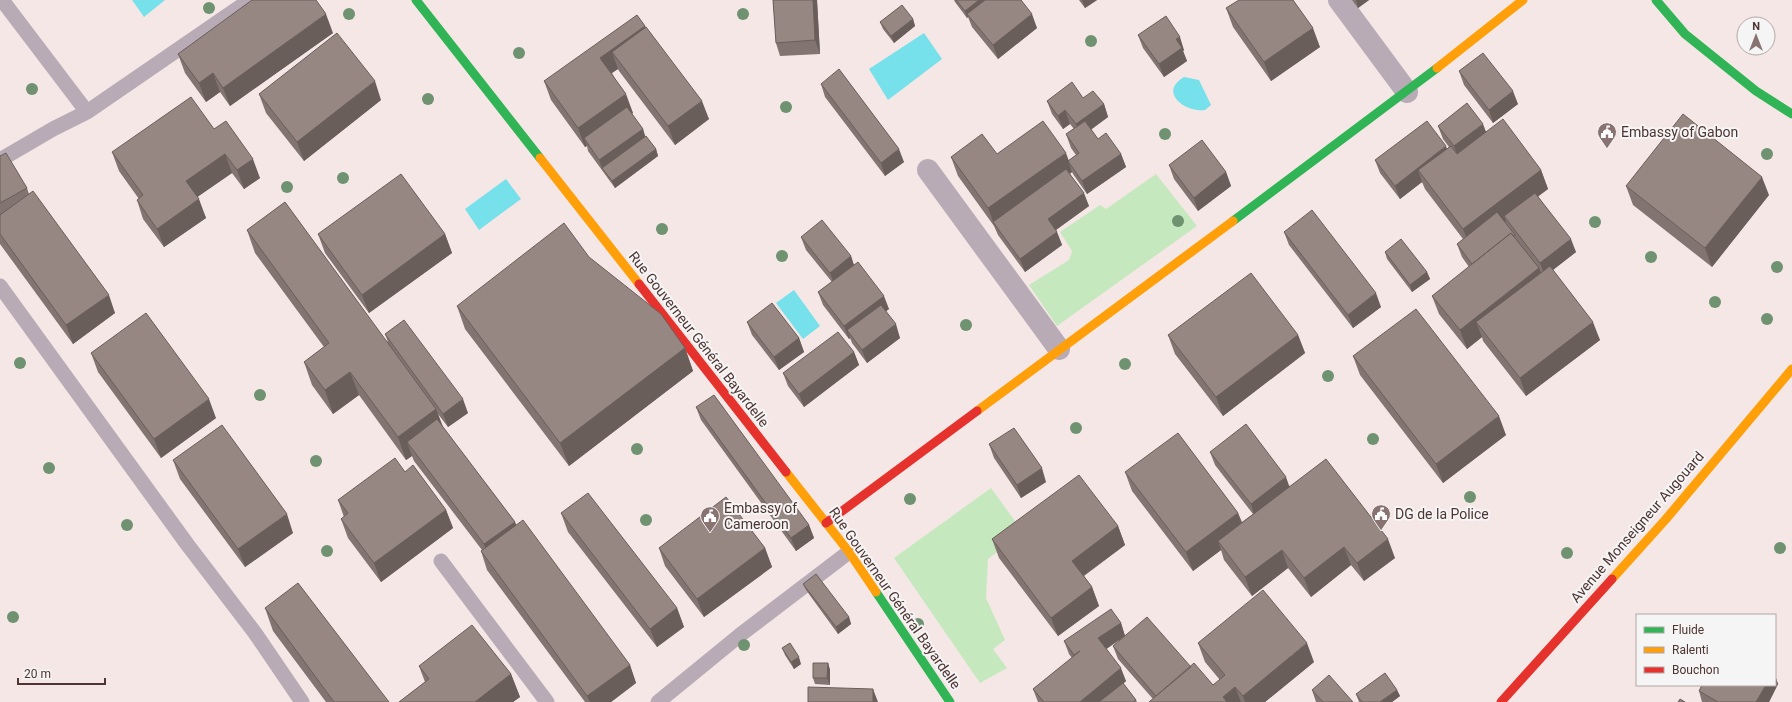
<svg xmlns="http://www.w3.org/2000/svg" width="1792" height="702" viewBox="0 0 1792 702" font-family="Roboto,sans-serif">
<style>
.green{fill:#c6e8bf}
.water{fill:#76e0eb}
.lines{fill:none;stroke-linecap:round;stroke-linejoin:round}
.lane{stroke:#b9abb6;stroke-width:15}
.street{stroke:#b9abb6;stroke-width:22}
.fast{stroke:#30b455;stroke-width:9}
.slow{stroke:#ff9f0a;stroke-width:9}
.jam{stroke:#e5322d;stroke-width:9}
.tree{fill:#6f9270}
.wall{fill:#827470}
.shaded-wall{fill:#6a5e5b}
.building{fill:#978782;stroke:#6a5e5b}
.labels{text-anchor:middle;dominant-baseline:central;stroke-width:4;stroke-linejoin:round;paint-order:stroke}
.poi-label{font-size:14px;fill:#4e3432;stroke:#f5f5f5;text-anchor:start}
.street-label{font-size:14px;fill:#4e3432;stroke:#f5f5f5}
</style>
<rect width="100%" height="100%" fill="#f5e7e5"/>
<path class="green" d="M1156,174L1197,226L1057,326L1029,285L1069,260L1072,251L1060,232L1100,205L1106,209Z
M991,488L1023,532L988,559L986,598L1005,640L993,649L1007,668L980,683L894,558Z"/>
<path class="water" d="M132,0H165L144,17Z
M924,33L942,59L888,100L869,69Z
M1184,77L1199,80L1211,105L1205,110C1185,113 1158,92 1184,77Z
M506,179L521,199L479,230L465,209Z
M794,290L820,326L803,339L776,303Z"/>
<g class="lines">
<path class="lane" d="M2,0L87,112
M0,160L53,129L87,112L250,0
M0,286L187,544L255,633L302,702
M441,561L547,702
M658,702L740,635L849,552"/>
<path class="street" d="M1339,0L1407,92
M928,170L1059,349"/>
<path class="fast" d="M416,0L540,158
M1656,0L1685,34L1756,91L1792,114
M1233,221L1437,68
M876,592L950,702"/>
<path class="slow" d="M1437,68L1523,0
M540,158L639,284
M977,411L1233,221
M786,472L849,552L876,592
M1612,579L1666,519L1792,369"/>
<path class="jam" d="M639,284L786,472
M826,523L977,411
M1501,702L1612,579"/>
</g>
<g class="tree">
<circle cx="209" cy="8" r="6"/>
<circle cx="349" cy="14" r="6"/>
<circle cx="743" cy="14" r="6"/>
<circle cx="1091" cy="41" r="6"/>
<circle cx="519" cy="53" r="6"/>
<circle cx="32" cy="89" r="6"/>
<circle cx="428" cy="99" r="6"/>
<circle cx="786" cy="107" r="6"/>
<circle cx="1165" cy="134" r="6"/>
<circle cx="1767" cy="154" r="6"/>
<circle cx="343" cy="178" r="6"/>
<circle cx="287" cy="187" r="6"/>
<circle cx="1178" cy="221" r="6"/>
<circle cx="1595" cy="222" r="6"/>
<circle cx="662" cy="229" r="6"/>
<circle cx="782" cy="256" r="6"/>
<circle cx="1651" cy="257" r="6"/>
<circle cx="1777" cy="267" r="6"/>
<circle cx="1715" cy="302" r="6"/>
<circle cx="1767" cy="319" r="6"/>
<circle cx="966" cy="325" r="6"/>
<circle cx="20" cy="363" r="6"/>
<circle cx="1125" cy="364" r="6"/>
<circle cx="1328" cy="376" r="6"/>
<circle cx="260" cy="395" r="6"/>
<circle cx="1076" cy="428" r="6"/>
<circle cx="1373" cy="439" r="6"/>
<circle cx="637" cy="449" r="6"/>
<circle cx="316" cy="461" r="6"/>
<circle cx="49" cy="468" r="6"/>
<circle cx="1470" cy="497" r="6"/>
<circle cx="910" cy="499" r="6"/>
<circle cx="646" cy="520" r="6"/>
<circle cx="127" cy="525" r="6"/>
<circle cx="1780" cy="548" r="6"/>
<circle cx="327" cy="551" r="6"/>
<circle cx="1567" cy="553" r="6"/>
<circle cx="13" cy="617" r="6"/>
<circle cx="918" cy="624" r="6"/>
<circle cx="744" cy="645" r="6"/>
</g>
<path class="wall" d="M773,0H817L820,54L780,56L776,43Z
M954,0H1021L1037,28L998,59L972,27L968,17L967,18L955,2Z
M1079,0H1097L1085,8Z
M1352,0H1369L1358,8Z
M1226,8L1320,47L1271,81L1233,27Z
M913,19L915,26L894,43L883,29L880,22Z
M645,26L709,119L675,145L619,71L618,69L612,73L633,113L631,114L643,129L645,137L656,149L658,156L615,188L588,151L587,146L585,147L551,100L544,81Z
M333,33L230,106L220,92L206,102L185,73L178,54Z
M1138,35L1184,50L1183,51L1187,61L1164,77L1143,48Z
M1459,71L1518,104L1493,123L1464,85Z
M821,84L904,162L885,176L825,97Z
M259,94L381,100L304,161L266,113Z
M1083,98L1104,104L1108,117L1091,129L1098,139L1121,154L1126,167L1087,194L1073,174L1072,172L1070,174L1089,206L1056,230L1062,245L1025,272L998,235L994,226L958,176L951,157L997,154L1069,160L1076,155L1071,148L1066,134L1074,129L1070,124L1063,129L1052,114L1047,101Z
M1438,126L1486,131L1541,170L1548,189L1538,196L1576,252L1553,270L1600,340L1526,396L1483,341L1482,337L1467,349L1439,314L1432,296L1469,267L1462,257L1457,244L1463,239L1425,189L1422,182L1400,199L1380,173L1375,160L1447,149L1449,147L1443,139Z
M214,129L260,178L244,189L232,173L197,197L206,218L164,247L143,219L137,200L139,199L119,171L112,152Z
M0,156L27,188L29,194L115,313L73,344L0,244Z
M1169,165L1226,172L1231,186L1198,211L1174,179Z
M1626,186L1769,195L1712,267L1633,205Z
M247,230L388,342L385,334L468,413L448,427L438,414L443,428L515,522L516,525L630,665L636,683L611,702H585L487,570L481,551L482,550L414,461L412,456L406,460L359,395L333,414L312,385L304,362L324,347L255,253Z
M1284,232L1381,307L1353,328L1289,245Z
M318,234H445L452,253L369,313L325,253Z
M801,237L851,256L854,265L889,309L886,311L900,338L867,363L852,343L850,338L849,339L823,305L818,292L832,282L806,250Z
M1385,252L1427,272L1430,279L1412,292L1387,259Z
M457,306L685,348L693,371L569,466L465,329Z
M747,322L799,338L804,352L779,370L752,335Z
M1168,335H1298L1305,353L1223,416L1175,354Z
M854,352L859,365L804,407L788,386L783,373Z
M91,353L216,418L161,458L98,372Z
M1353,356L1506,435L1443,483L1360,375Z
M696,407L809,525L814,538L796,551L701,420Z
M989,444L1046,482L1021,498L994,458Z
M1210,452L1290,486L1395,558L1364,581L1351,565L1311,597L1288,568L1252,596L1224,560L1221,550L1193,571L1132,491L1125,472L1238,513L1242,522L1253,514L1215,465Z
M173,460L293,533L245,567L180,479Z
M405,472L446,510L453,528L381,582L348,538L341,519L344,517L338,500Z
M561,513L677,608L684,627L657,647L568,532Z
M1118,526L1125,545L1084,576L1092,587L1099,606L1058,636L999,558L992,539Z
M659,548H765L772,567L704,617L665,566Z
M803,584L849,617L851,624L838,634L806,590Z
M265,608L389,702H326L273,631Z
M1121,623L1125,636L1191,667L1213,685L1220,680L1205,662L1198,643L1314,662L1265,702H1149L1153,699L1118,659L1113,646L1125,636L1106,649L1126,681L1123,684L1136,700L1137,702H1038L1033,689L1072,658L1069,654L1064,641Z
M782,648L801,664L794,669L785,655Z
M828,663L830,670V685L815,684L813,678Z
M419,666L511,674L520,697L513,702H399L425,682Z
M1775,675L1778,684L1769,702H1702L1699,691L1775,685Z
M1312,690L1353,702H1316Z
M1397,690L1400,696L1392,702H1359L1356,694Z"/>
<path class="shaded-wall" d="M813,0H817L820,54L815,40Z
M979,0H990L967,14L968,17L967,18L965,11Z
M1082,0H1097L1085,8Z
M1356,0H1369L1358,8Z
M326,14L333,33L230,106L223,88Z
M1032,14L1037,28L998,59L993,45Z
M913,19L915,26L894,43L891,36Z
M645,26L652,45L612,52L618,69L607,76L600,58Z
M1313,28L1320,47L1271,81L1264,62Z
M1180,37L1184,50L1183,51L1187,61L1164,77L1159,64L1176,39Z
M213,73L220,92L206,102L199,83Z
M375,81L381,100L304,161L297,142Z
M1513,91L1518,104L1493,123L1489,110Z
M626,94L633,113L588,145L584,138L587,146L585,147L578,128Z
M702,101L709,119L675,145L668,126Z
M1104,104L1108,117L1080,138L1076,124Z
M1065,110L1070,124L1063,129L1058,116Z
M1483,124L1488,137L1459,160L1454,146Z
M643,129L647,142L602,168L604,173L599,160Z
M1446,146L1451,160L1418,170L1422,182L1400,199L1395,186Z
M656,149L658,156L615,188L612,181Z
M899,149L904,162L885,176L881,163Z
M1066,153L1070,164L1068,161L1072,172L996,227L994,224L988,208Z
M225,154L232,173L193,200L186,181Z
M1121,154L1126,167L1087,194L1082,181Z
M253,159L260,178L244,189L237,170Z
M1541,170L1548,189L1507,220L1504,216L1506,221L1470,247L1463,229Z
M1226,172L1231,186L1198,211L1194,198Z
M1762,177L1769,195L1712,267L1705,248Z
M1084,193L1089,206L1053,232L1048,219Z
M199,199L206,218L164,247L157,229Z
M1057,232L1062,245L1025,272L1020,259Z
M445,234L452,253L369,313L362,295Z
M1571,239L1576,252L1545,276L1540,263Z
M851,256L855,269L835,286L830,273Z
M1539,268L1546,286L1476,322L1482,337L1467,349L1460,330Z
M1427,272L1430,279L1412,292L1410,285Z
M1376,293L1381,307L1353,328L1348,315Z
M109,295L115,313L73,344L66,325Z
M884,296L889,309L852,337L847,330L850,338L849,339L844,326Z
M1593,322L1600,340L1526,396L1520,378Z
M896,324L900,338L867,363L862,350Z
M1298,335L1305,353L1223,416L1216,397Z
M799,338L804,352L779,370L774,357Z
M685,348L693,371L569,466L560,443Z
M854,352L859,365L804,407L799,394Z
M350,372L359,395L333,414L325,390Z
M209,399L216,418L161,458L154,439Z
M463,399L468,413L448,427L443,414Z
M436,409L445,432L407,442L412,456L406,460L398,437Z
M1499,416L1506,435L1443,483L1436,464Z
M1042,468L1046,482L1021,498L1017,485Z
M1286,477L1291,491L1255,518L1251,504Z
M446,510L453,528L381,582L374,563Z
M1238,513L1245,532L1218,541L1221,550L1193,571L1186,552Z
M287,514L293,533L245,567L238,549Z
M515,522L522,540L491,563L484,544Z
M809,525L814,538L796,551L791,538Z
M1118,526L1125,545L1079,579L1072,561Z
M1388,539L1395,558L1364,581L1357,563Z
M1344,547L1351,565L1311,597L1304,578Z
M765,548L772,567L704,617L697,599Z
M1282,550L1288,568L1252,596L1245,577Z
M1092,587L1099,606L1058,636L1051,618Z
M677,608L684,627L657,647L650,629Z
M849,617L851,624L838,634L836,627Z
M1121,623L1125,636L1102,652L1098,638Z
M1307,643L1314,662L1265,702H1245L1243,696Z
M799,657L801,664L794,669L791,662Z
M828,663L830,670V685L827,678Z
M630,665L636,683L611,702H590L587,696Z
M1121,668L1126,681L1101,702H1080Z
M511,674L520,697L513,702H475Z
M1775,675L1778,684L1769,702H1756L1766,685H1775Z
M1235,687L1241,702H1225L1223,697Z
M873,689L878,702H873Z
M1397,690L1400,696L1392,702H1380Z"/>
<path class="building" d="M252,0H316L326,14L223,88L213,73L199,83L178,54Z
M773,0H813L815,40L776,43Z
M956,0H979L965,11Z
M985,0H1021L1032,14L993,45L967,14Z
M1239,0H1293L1313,28L1264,62L1226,8Z
M902,5L913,19L891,36L880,22Z
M637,15L645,26L600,58L626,94L578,128L544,81Z
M1166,16L1180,37L1176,39L1182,48L1159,64L1138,35Z
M646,27L702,101L668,126L612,52Z
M337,33L375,81L297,142L259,94Z
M1483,53L1513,91L1489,110L1459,71Z
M839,69L899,149L881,163L821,84Z
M1072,82L1083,98L1093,91L1104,104L1076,124L1065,110L1058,116L1047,101Z
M191,97L214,129L226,121L253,159L237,170L225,154L186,181L199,199L157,229L137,200L143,195L112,152Z
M1467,103L1483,124L1454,146L1438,126Z
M627,107L643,129L599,160L584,138Z
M1683,114L1762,177L1705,248L1626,186Z
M1503,119L1541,170L1463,229L1418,170L1451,146L1457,154Z
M1043,121L1066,153L988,208L951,157L982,134L997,154Z
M1085,121L1098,139L1106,133L1121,154L1082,181L1068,161L1079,153L1066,134Z
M1427,121L1446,146L1395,186L1375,160Z
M646,136L656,149L612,181L602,168Z
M1202,140L1226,172L1194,198L1169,165Z
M6,153L27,188L0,203V156Z
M1066,169L1084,193L1048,219L1057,232L1020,259L993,222Z
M401,174L445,234L362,295L318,234Z
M33,191L109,295L66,325L0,234V215Z
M1535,193L1571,239L1540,263L1504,216Z
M285,202L436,409L398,437L350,372L325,390L304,362L329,343L247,230Z
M1312,210L1376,293L1348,315L1284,232Z
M1497,212L1515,235L1513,236L1511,233L1472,264L1457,244Z
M822,220L851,256L830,273L801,237Z
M564,223L589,257L661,314L685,348L560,443L457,306Z
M1511,233L1539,268L1460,330L1432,296Z
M1401,239L1427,272L1410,285L1385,252Z
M858,262L884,296L844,326L818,292Z
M1550,266L1593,322L1520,378L1476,322Z
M1251,273L1298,335L1216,397L1168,335Z
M772,303L799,338L774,357L747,322Z
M881,305L896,324L862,350L847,330Z
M1416,309L1499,416L1436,464L1353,356Z
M146,313L209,399L154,439L91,353Z
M404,320L463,399L443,414L385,334Z
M838,332L854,352L799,394L783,373Z
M714,395L809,525L791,538L696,407Z
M437,419L515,522L484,544L407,442Z
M1246,424L1286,477L1251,504L1210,452Z
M222,425L287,514L238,549L173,460Z
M1014,428L1042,468L1017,485L989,444Z
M1178,433L1238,513L1186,552L1125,472Z
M395,458L405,472L413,465L446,510L374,563L341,519L348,513L338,500Z
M1326,459L1388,539L1357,563L1344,547L1304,578L1282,550L1245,577L1218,541Z
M1079,475L1118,526L1072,561L1092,587L1051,618L992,539Z
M588,493L677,608L650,629L561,513Z
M726,497L765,548L697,599L659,548Z
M523,520L630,665L587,696L481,551Z
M816,574L849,617L836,627L803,584Z
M298,583L389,702H334L265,608Z
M1263,590L1307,643L1243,696L1235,687L1223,697L1227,702H1149L1194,663L1213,685L1225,675L1198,643Z
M1111,609L1121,623L1098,638L1121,668L1080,702H1044L1033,689L1080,651L1074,655L1064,641Z
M1147,617L1191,667L1156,696L1113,646Z
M472,625L511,674L475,702H399L429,679L419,666Z
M790,643L799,657L791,662L782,648Z
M813,663H828L827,678H813Z
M1385,673L1397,690L1380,702H1362L1356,694Z
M1329,675L1353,702H1323L1312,690Z
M1123,683L1136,700L1133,702H1099Z
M1702,685H1766L1756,702H1718L1699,691Z
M808,687L873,689V702H808Z
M1680,699L1685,702H1678Z"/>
<defs>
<g id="civic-pin" transform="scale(1)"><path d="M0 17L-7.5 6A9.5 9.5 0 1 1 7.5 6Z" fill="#887371" stroke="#f5f5f5"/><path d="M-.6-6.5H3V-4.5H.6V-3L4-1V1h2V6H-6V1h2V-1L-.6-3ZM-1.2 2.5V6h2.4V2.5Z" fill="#fff"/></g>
</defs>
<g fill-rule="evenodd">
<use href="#civic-pin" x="1607" y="132"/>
<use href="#civic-pin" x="1381" y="514"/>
<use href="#civic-pin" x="710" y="516"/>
</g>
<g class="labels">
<g class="poi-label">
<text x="1621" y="132">Embassy of Gabon</text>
<text x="724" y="508">Embassy of<tspan x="724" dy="16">Cameroon</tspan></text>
<text x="1395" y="514">DG de la Police</text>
</g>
<g class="street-label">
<text transform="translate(699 339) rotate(52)">Rue Gouverneur Général Bayardelle</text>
<text transform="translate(1637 527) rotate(-49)">Avenue Monseigneur Augouard</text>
<text transform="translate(895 598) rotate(55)">Rue Gouverneur Général Bayardelle</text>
</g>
</g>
<rect x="1636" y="614" width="140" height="72" fill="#f5f5f5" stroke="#b2a8a7"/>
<rect x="1644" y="627" width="20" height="6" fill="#30b455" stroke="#b2a8a7"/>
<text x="1672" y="634" font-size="12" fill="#4e3432">Fluide</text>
<rect x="1644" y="647" width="20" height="6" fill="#ff9f0a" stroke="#b2a8a7"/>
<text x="1672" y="654" font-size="12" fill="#4e3432">Ralenti</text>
<rect x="1644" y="667" width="20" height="6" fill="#e5322d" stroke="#b2a8a7"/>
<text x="1672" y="674" font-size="12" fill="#4e3432">Bouchon</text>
<g transform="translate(1756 36)"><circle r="19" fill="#f5f5f5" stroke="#b2a8a7"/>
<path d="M0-3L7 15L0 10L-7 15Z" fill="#887371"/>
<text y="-6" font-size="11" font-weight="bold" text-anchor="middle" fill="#4e3432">N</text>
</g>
<path d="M18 678v6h87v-6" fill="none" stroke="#4e3432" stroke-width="2"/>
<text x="24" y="678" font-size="12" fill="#4e3432" stroke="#f5f5f5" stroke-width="3" paint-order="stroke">20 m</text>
</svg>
